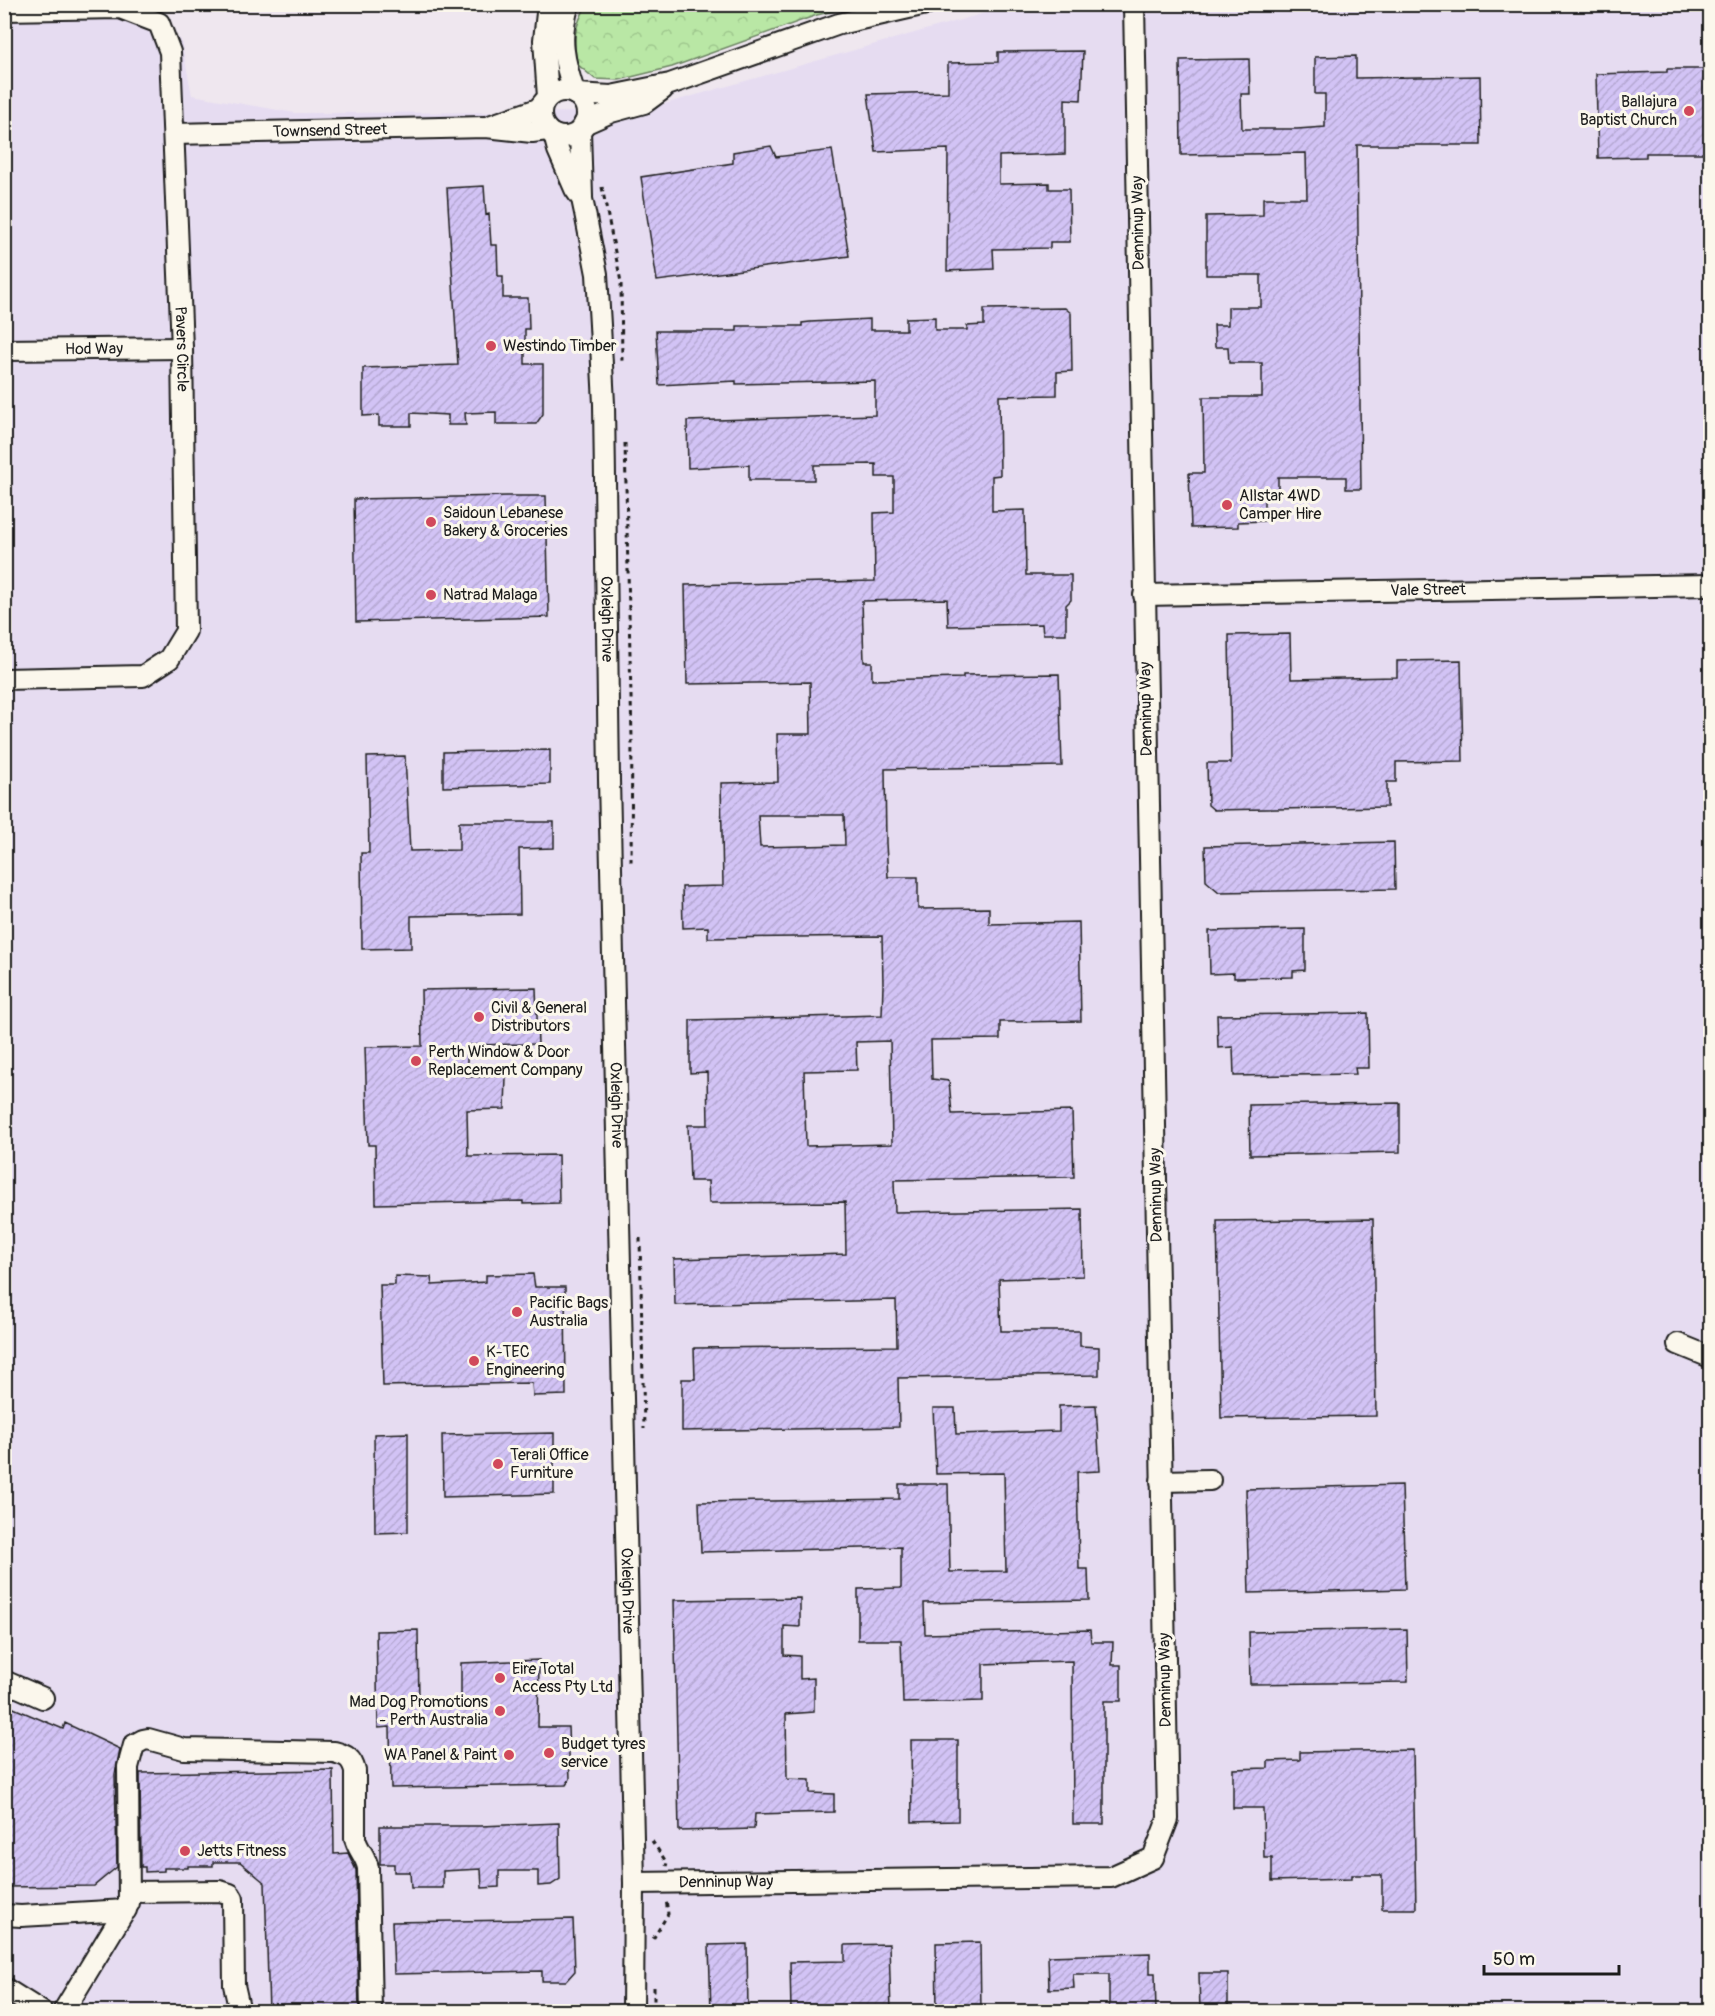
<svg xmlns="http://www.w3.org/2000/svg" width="1715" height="2016" viewBox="0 0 1715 2016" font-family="Pangolin,sans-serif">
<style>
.built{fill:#e6dcf1}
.park{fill:url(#park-crowns);stroke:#6a8260;stroke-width:1.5}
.building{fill:url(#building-hatch);stroke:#1c1c1c;stroke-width:1.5;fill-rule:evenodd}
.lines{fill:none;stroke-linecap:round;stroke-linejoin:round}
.minor-casing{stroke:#1c1c1c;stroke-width:24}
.path{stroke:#1c1c1c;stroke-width:3;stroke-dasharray:4.5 4.5;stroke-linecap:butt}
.minor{stroke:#fbf7ec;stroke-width:20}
.poi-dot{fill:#d1495b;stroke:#fbf7ec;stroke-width:2}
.labels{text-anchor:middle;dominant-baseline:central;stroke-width:6;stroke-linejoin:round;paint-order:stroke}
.poi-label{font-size:16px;fill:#1c1c1c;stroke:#fbf7ec;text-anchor:start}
.street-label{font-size:16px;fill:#1c1c1c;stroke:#fbf7ec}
</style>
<defs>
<pattern id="park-crowns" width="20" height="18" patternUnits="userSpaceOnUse" patternTransform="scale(1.5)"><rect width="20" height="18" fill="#b9e7a5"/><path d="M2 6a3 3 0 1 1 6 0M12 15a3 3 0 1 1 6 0" fill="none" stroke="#9ec68d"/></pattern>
<pattern id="building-hatch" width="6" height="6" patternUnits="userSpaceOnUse" patternTransform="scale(1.5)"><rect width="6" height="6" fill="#d2c3f5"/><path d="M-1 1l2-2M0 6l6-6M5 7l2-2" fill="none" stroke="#b4a7d1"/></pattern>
</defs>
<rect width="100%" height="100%" fill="#efe7ef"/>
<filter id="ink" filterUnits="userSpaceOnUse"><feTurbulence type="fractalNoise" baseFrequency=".0167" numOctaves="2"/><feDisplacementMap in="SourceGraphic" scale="12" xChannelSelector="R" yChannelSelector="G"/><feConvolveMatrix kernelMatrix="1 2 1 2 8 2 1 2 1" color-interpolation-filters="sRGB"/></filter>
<g filter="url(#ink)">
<path class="built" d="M1125,4L1710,5V2011L5,2012V5H136L181,40L192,95L295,113L636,112L1006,7Z"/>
<path class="park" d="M587,5V4L857,5L817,15L672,67L619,80L595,79L577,64C573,39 574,26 587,5Z"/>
<path class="building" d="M1083,51L1081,100L1065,99V154L999,156V184L1049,183V189H1069L1070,242H1050V248L993,249L994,269L947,271L948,149L876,152L868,94L948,92V63L998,62V52Z
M1356,56V78L1480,76L1481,145H1357L1361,489H1346V477H1278V489H1264V521L1238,522V527L1191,528L1189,473H1204L1203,397H1262V363H1229L1228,347H1215L1214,325H1228V307H1261V275H1206V216L1263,215V198H1307L1306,153L1181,155L1180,60L1249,59L1250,94H1241L1242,129H1297L1325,127V94H1315V57Z
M1667,69H1710V153H1646V157L1598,158L1596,74L1667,72Z
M771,146L776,157L832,150L849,256L657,281L641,177L733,163V152Z
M484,186L486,215L489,214L491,245H497L498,276H503V298H528L529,329H525V364H543V414L536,424H496V412L465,413L466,425H448V415L411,413V426H379V415L363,416V368L458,365L447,188Z
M1065,308L1071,313L1072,371L1057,372V395L999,396L1000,475L992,476V511L1025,510L1026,575H1071V600L1066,605V634H1043L1042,624L948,626L947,599L862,601L864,662H872V680L963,678V675L1059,674L1062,766L885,769L886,843L888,877H918V909L989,908V924L1079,922L1081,1021L1000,1022V1039L931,1040L932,1079L949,1081L952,1114L1072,1111L1074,1177L894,1180L895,1212L1082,1209L1083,1276L999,1279L1001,1331H1080V1346L1099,1347V1375L898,1378L899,1427L682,1431V1379H695L694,1348L897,1346L896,1300L675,1305L674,1259L846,1254L845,1202L709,1203L708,1181H690L688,1125H708L707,1072L690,1073V1020L882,1015L883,985L882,936L708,938V927L683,928L682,887L723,886L721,783L778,782L777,734H811L810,682L687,684L685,585L875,581L874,513L894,512V477H876V464L814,465V480H749V465L688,468L687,421L875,415V381L736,384V381L659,385L656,331H737V326H802V323L810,322L870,319V330H906V318L935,317V330H967V326L984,325V309ZM758,815H844L845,845L760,847ZM890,1041L892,1144L806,1146L804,1071L857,1070L856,1042Z
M507,496H546L549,617L356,622L354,499Z
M1290,634L1291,679L1397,677V661L1461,660L1463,761L1396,762V782H1387V807L1214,810L1208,805L1207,763H1231L1229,635Z
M550,750V784L443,787V752Z
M405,756L410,851L459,850V822H554V848L519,849L520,914L411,916V948L362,949L361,853H369L367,757Z
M1394,842L1395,889L1219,892L1206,881L1205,846Z
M1305,929V970L1293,971V977L1234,978V973L1210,974L1209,931Z
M536,988L538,1044L467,1045V1077L506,1076L505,1109L467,1110L468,1156L558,1155L559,1203L523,1204V1201L376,1204L375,1145H368L365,1047L422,1046L421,990Z
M1368,1013L1369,1068H1355L1356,1074L1234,1076L1233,1047L1218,1048L1217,1015Z
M1400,1103V1152L1250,1155L1249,1105Z
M1373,1219L1376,1416L1221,1418L1217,1221Z
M533,1274L535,1287H565L566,1395L533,1396L532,1383L383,1386L380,1285H395V1276L431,1277L432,1285L486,1282V1275Z
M1096,1405L1100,1471L1077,1472L1079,1569H1088L1089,1600L924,1603L925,1634L1090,1630L1091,1642H1113L1112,1665H1121V1701H1104V1824H1073L1072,1661L983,1664V1701L903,1703L901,1640H858V1589L901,1588V1547L701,1552L699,1502L899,1499V1484H948L950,1572L1006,1571L1004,1473L936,1474L933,1408H955L956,1434L1059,1431V1406Z
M408,1433V1532L375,1533L374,1434Z
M554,1433V1494L443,1497L442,1435Z
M1402,1485L1405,1589L1249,1593L1246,1489Z
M800,1598V1627L784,1626V1655L800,1656V1679L814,1678V1712L786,1714L787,1779L810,1780V1793L834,1794V1812L755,1814L754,1829L679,1831L674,1600Z
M1407,1629L1408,1682L1250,1684L1249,1632Z
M418,1630L419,1705H461V1663L539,1660L538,1727H568L570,1779L566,1785L391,1788L390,1727L378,1728L376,1631Z
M4,1704L63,1729L65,1723L120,1749L115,1774L117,1867L94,1886L4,1887Z
M911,1740H958V1821L912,1822Z
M1413,1750L1416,1909H1382V1875H1351V1879L1272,1881V1858H1264L1263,1808H1233V1769L1268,1768V1761L1300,1760V1752Z
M333,1770L334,1854L348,1853L356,1870L359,2012H269L265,1883L240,1862H213V1866H188V1868H164V1871L145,1872V1867H141L140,1773Z
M559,1823L560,1879L551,1885L538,1886V1871H499V1887L482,1888L481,1869L443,1871V1888H411L410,1872H394V1864H380V1826H481Z
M573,1919L575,1971L566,1981H542V1971L394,1974L392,1922Z
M980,1942L981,2012H937L936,1943Z
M747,1944L748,2012H711L709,1945Z
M889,1944L891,2012H791L790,1962L845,1961V1945Z
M1150,1953V1973H1155L1156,2012H1109V1974H1073L1074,1988L1049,1989L1048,1956Z
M1199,1973H1228V2012H1200Z"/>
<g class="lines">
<g class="minor-casing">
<g id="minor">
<path d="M569,4C558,37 564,62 575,94"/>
<path id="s1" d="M4,10L120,8L159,23L170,52L182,348L186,631L169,659L143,676L4,679"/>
<circle cx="564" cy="114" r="23"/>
<path d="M576,94L611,96L670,84L839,24L926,4"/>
<path d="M548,97L544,40L548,4"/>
<path d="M584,124L611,112L644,103L663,89"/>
<path d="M492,125L538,109L544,102"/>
<path d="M580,130L582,197"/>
<path id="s2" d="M174,134L486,127L532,132L547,130"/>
<path id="s3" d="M554,135L558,150L575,189L582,199L585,213L597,274L600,325L604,404L609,780L634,1883L633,2012"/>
<path id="s4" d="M4,350L182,348"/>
<path id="s5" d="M1144,595L1710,585"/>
<path d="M1678,1344L1710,1357"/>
<path d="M1161,1481L1210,1480"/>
<path d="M4,1681L43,1698"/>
<path id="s6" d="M634,1883L1111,1877L1153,1858L1168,1819L1134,4"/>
<path d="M130,1892L220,1891L230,1894L233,1899L234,1985L240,2012"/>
<path d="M4,1915L21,1916L126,1910"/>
<path d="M4,1988L42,2012"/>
<path d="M63,2012L129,1903L128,1767L134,1745L143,1740L148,1739L184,1749L334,1752C346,1755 352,1758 355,1771V1838C357,1849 366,1856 368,1868L371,2012"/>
</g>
</g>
<path class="path" d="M602,187L621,282L622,362
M625,443L632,739L631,863
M640,1238L644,1429
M652,1841L667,1863L666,1866
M653,1939L668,1914L666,1899
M654,1987V2012"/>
<use href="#minor" class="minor"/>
</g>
</g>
<g class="poi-dot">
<circle cx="1689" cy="111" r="6"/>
<circle cx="491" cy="346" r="6"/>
<circle cx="1227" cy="505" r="6"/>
<circle cx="431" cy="522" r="6"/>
<circle cx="431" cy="595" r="6"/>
<circle cx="479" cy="1017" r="6"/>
<circle cx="416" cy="1061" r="6"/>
<circle cx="517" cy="1312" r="6"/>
<circle cx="474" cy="1361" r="6"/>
<circle cx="498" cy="1464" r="6"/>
<circle cx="500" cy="1678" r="6"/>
<circle cx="500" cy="1711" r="6"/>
<circle cx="549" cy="1753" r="6"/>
<circle cx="509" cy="1755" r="6"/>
<circle cx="185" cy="1851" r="6"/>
</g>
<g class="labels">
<g class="poi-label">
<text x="1677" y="102" text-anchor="end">Ballajura<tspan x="1677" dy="18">Baptist Church</tspan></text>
<text x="503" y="346">Westindo Timber</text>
<text x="1239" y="496">Allstar 4WD<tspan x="1239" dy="18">Camper Hire</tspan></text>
<text x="443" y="513">Saidoun Lebanese<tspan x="443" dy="18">Bakery &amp; Groceries</tspan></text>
<text x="443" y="595">Natrad Malaga</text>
<text x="491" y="1008">Civil &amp; General<tspan x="491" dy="18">Distributors</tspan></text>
<text x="428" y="1052">Perth Window &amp; Door<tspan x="428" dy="18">Replacement Company</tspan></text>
<text x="529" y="1303">Pacific Bags<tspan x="529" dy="18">Australia</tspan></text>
<text x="486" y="1352">K-TEC<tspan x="486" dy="18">Engineering</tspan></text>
<text x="510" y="1455">Terali Office<tspan x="510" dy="18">Furniture</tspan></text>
<text x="512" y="1669">Eire Total<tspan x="512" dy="18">Access Pty Ltd</tspan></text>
<text x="488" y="1702" text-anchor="end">Mad Dog Promotions<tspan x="488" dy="18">- Perth Australia</tspan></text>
<text x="561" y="1744">Budget tyres<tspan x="561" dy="18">service</tspan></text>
<text x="497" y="1755" text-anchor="end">WA Panel &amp; Paint</text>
<text x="197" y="1851">Jetts Fitness</text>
</g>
<g class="street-label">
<text stroke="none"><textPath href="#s2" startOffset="156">Townsend Street</textPath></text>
<text transform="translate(1138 223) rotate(-91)">Denninup Way</text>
<text stroke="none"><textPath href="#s1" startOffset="486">Pavers Circle</textPath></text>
<text stroke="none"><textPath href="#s4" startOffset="90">Hod Way</textPath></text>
<text stroke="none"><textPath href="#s5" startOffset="284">Vale Street</textPath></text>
<text stroke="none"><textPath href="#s3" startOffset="492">Oxleigh Drive</textPath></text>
<text transform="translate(1146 709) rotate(-91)">Denninup Way</text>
<text stroke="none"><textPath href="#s3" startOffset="978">Oxleigh Drive</textPath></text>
<text transform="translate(1156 1195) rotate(-91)">Denninup Way</text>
<text stroke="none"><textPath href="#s3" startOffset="1464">Oxleigh Drive</textPath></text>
<text transform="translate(1165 1680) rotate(-91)">Denninup Way</text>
<text stroke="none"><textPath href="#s6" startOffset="92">Denninup Way</textPath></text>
</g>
</g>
<rect width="1715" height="2016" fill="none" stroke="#fbf7ec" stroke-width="24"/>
<rect x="12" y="12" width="1691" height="1992" fill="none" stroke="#1c1c1c" stroke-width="2" filter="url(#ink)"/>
<path d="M1484 1965v9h135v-9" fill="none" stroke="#1c1c1c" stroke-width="3"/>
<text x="1493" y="1965" font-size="18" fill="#1c1c1c" stroke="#fbf7ec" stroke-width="4.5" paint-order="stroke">50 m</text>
</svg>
